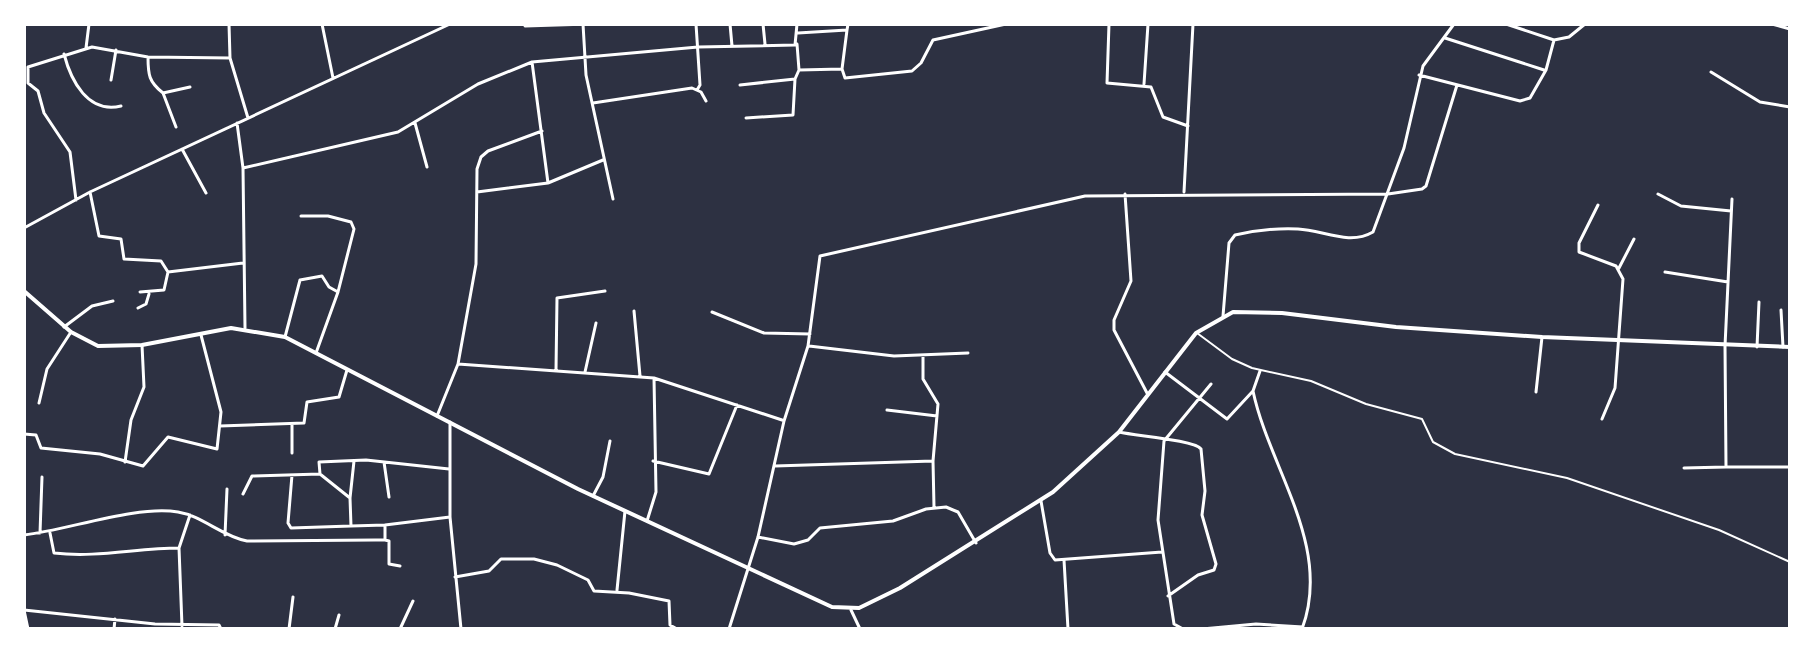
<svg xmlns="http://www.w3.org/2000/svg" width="1814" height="653" viewBox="0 0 1814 653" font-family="'Alegreya Sans',sans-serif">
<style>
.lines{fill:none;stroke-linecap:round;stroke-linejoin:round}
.service{stroke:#fff;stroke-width:2}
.minor{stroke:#fff;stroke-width:3}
.tertiary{stroke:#fff;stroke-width:4}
</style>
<rect width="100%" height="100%" fill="#2d3142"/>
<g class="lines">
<path class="service" d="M1197,333L1232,359L1252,368L1311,381L1366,404L1422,419L1433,442L1455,454L1567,478L1719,530L1790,562"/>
<path class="minor" d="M136,24H143
M229,24L230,58L248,118
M322,24L333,78
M583,24L586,75L613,199
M696,24L700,85L697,90
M730,24L732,46
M763,24L765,44
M1109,24L1107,83L1151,87L1163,117L1188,126
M1772,24L1790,29
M525,26L589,24
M847,30L842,69L845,78L912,71L921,63L933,40L1006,24
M798,33L847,30L848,24
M1445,38L1544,70
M1554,40L1569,37L1585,24
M86,48L89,24
M64,54C71,81 88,114 121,106
M148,57C148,75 149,82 163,93L190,87
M532,62L548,183
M799,70L842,69
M1711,72L1760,102L1790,107
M1419,75L1520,101L1530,98L1546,70L1554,40L1506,24
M111,80L116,50
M1144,84L1148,24
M740,85L795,79L799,70L797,44
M163,93L176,127
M593,103L692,88L701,92L706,101
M746,118L793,115L795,79
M237,123L243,168L245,328
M415,123L427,167
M182,149L206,193
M243,168L398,132L478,84L532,62L698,47L795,45L797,24
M90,192L99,236L121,239L124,259L161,261L168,272
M477,192L548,183L603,160
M1184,192L1193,24
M1125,194L1131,281L1114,320V330L1147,393
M1658,194L1681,206L1731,211
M1732,199L1725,346L1726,467H1790
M76,200L70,152L44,113L38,91L28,83V67L92,47L148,57L230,58
M1598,205L1579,243V252L1616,266L1623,279L1615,388L1602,419
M301,216H328L351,222L354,229L338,292L316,353
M24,228L90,192L450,24
M1619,268L1634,239
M1665,272L1728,282
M140,292L164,290L168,272L243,263
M138,308L146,304L149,294
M1781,310L1783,347
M634,311L640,376
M712,312L764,333L810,334
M1223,316L1229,243L1235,235C1253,231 1279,228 1298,229C1323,230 1349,246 1373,232L1404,148L1423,66L1454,24
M64,327L92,306L113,301
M285,337L300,280L322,276L329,287L338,292
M809,346L894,356L968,353
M1757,347L1759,302
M458,364L476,264L477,169L481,157L488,151L542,131
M556,370L557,298L605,291
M585,372L596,323
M1165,372L1227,419L1253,391L1260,371
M1253,391C1269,468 1333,546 1302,629
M1536,392L1542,337
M39,403L47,369L71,332
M887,410L937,416
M437,416L458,364L654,378L782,420
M450,422V517L461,629
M292,424V453
M220,426L304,423L307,402L339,397L347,370
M1119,432C1136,436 1194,440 1201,449L1205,491L1202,515L1216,564L1214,570L1198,575L1168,596
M24,434L36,435L41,448L100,454L143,466L168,437L217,449L221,412L201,335
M354,461L350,498L351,526L385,525
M653,461L709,474L737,405
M933,461L934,507
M125,462L131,420L144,387L142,345
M384,462L389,497
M775,466L933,461L938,404L923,379V355
M1684,468L1726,467
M292,475L288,523L291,528L351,526
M243,494L252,476L320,474
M593,496L603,477L610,441
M350,498L320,474L319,462L366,460L449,469
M1041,501L1050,553L1055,560L1162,552
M647,521L656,492L654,378
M40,533L42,477
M50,533L54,553C97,558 137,548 179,548
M24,535C68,530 136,505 178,512C203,516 221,536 247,541L375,540H385V525L450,517
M225,535L227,489
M758,537L794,544L808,540L820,528L893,521L926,509L946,507L958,512L976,543
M385,540L389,541V564L400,566
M1064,560L1068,629
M455,577L489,571L501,559H534L557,565L588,580L594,591L629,593L669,601L670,625L677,629
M617,590L625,511
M24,610L155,624L219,625L221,629
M24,610L28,629
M851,610L860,629
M182,626L179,548L190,515
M114,629L115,619
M289,629L293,597
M335,629L339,615
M400,629L413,601
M729,629L758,537L784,421L808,346L820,256L1085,196L1388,194L1422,189L1426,186L1457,85
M1183,629L1174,624L1158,520L1164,441L1211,384
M1202,629L1256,624L1303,627"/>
<path class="tertiary" d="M24,291L71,332L98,346L142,345L231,328L285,337L578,489L832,607L859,608L900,588L1053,492L1119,432L1196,333L1233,312L1282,313L1396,327L1542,337L1790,347"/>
</g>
<rect width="1814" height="653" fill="none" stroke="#ffffff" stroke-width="52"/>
</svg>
